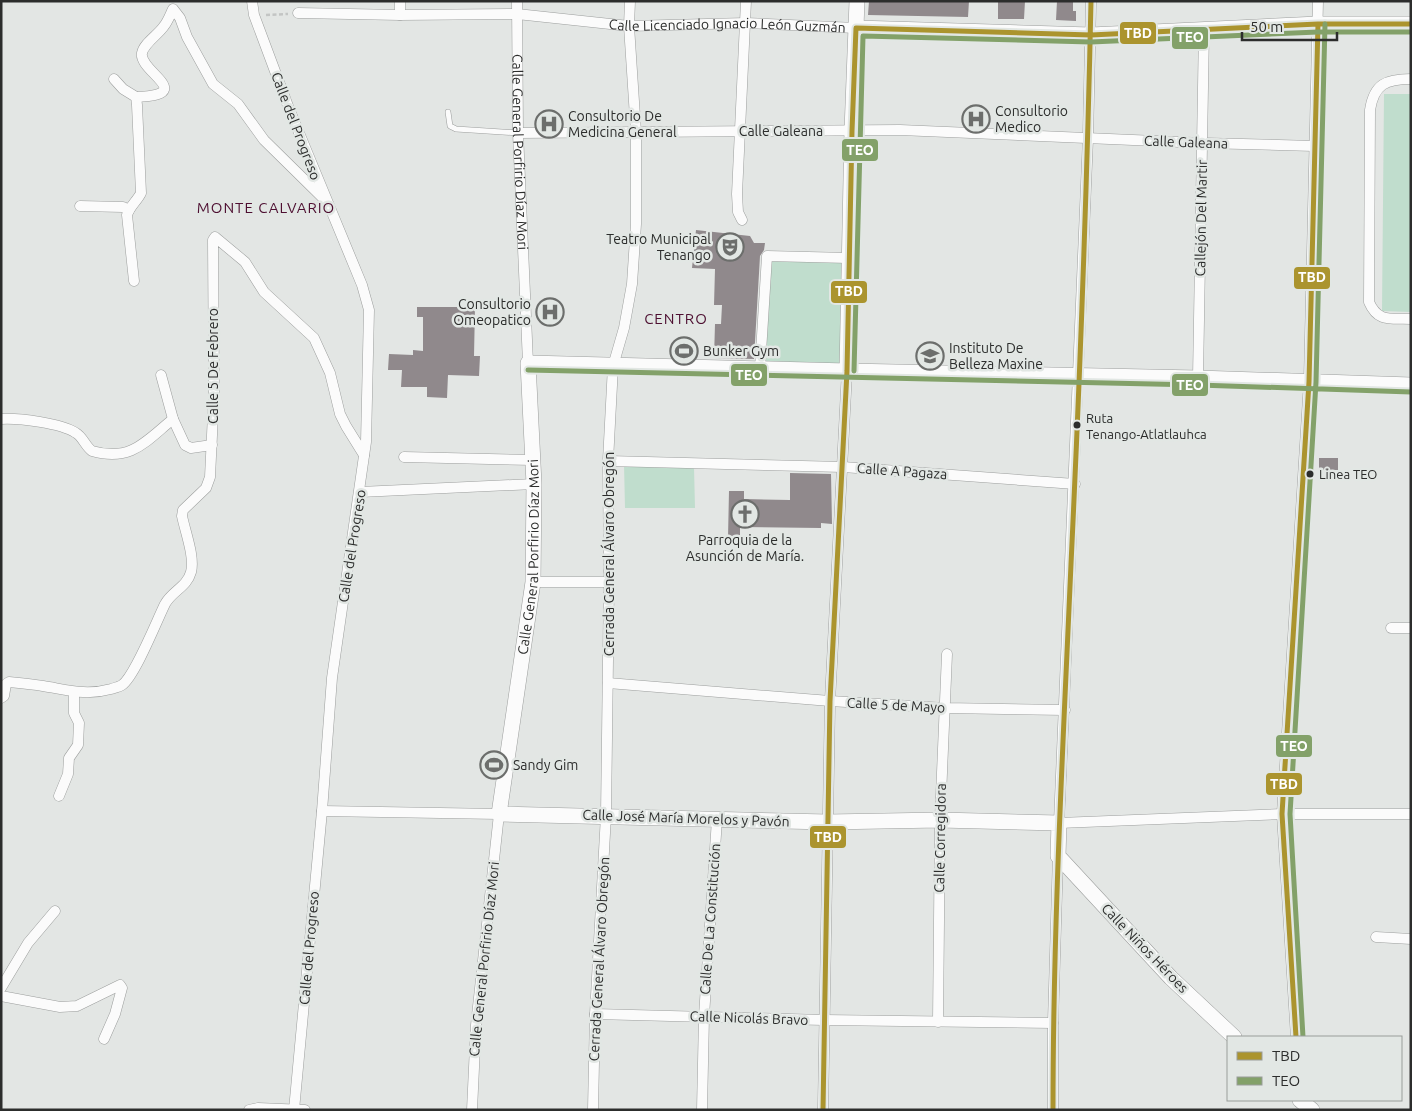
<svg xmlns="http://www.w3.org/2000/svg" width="1412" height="1111" viewBox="0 0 1412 1111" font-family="Ubuntu,sans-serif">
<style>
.green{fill:#c0ddcd}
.building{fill:#90898c}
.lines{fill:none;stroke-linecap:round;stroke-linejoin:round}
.lane-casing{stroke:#9c9e9d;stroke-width:6}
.street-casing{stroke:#9c9e9d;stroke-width:11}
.secondary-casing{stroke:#9c9e9d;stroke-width:16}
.path{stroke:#c3c5c4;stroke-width:2.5;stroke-dasharray:4 2.5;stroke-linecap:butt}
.lane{stroke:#fbfbfb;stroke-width:5}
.street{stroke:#fbfbfb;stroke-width:10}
.secondary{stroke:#fbfbfb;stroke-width:15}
.bus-1-casing{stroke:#e2e7e4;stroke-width:9}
.bus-2-casing{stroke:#e2e7e4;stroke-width:9}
.bus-1{stroke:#ab942e;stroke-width:5}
.bus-2{stroke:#83a169;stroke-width:5}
.bus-dot{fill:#2c2d2c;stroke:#e2e7e4;stroke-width:2}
.labels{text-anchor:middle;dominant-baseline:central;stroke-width:5;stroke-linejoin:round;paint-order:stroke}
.bus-label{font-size:13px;fill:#2c2d2c;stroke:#e2e7e4;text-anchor:start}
.street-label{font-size:14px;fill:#2c2d2c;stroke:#e2e7e4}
.poi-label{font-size:14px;fill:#2c2d2c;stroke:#e2e7e4;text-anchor:start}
.neighbourhood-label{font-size:15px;letter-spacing:1px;fill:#4e0f31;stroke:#e2e7e4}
.line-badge{stroke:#e2e7e4;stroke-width:2}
.badge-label{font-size:14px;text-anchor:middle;font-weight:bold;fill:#fff}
</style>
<rect width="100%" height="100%" fill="#e3e6e4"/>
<path class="green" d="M1384,94H1411V312L1382,311Z
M769,258L845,261L842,364L766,362Z
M624,464L694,467L695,508H625Z"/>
<path class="building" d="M869,1H969L968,17L868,15Z
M998,1H1025L1024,19H998Z
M1057,1H1073V11H1076V21L1056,20Z
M696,230L750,236L754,243H765L764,250L760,256L754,359L714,358L715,324H721L722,305H714L715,269L692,268Z
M417,307H475L474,356H480L479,376L448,375L447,398L427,397V387H401L402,370H388L389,354L413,355V350L423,351V317H417Z
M1319,458H1338V470H1319Z
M790,473L831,474L832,524L821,523V528L740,527V538H728L729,491H744V499L790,500Z"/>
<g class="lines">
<g class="lane-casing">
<path id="lane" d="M448,112L450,126L456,129L518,133"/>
</g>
<g class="street-casing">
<g id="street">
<path d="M252,1L254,15L288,106L362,285L369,310L366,442L332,678L322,811L294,1110"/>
<path d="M400,1V15"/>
<path id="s1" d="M517,1L518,133L528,363"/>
<path d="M1091,1L1088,138L1059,823L1282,814H1411"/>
<path id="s2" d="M298,13L400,15L517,14L629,26L746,23L856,28"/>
<path d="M114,79L123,89L136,97L137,105L141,193C137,201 130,206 127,215L134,281"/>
<path d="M1411,79C1386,79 1374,84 1370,110L1369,302C1378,323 1391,318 1411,319"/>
<path d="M136,97C198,95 138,71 142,53C144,43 158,35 164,26C168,21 170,15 173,9L180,18L187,37L213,84L238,104L264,140L323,198"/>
<path d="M518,133L900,130L1203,143L1314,146"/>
<path d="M80,206L123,207L129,210"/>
<path d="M742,220L738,212L737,194L746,1"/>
<path d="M760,368L767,256L849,258"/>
<path d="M161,375L173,419L185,445L191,448L212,445"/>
<path d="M1198,378L1204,29"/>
<path d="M1,419C19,418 61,423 76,433C83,437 85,446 92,451C131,462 145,442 173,419"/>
<path d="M404,457L533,460"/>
<path d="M608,461L843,467L1075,484"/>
<path d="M360,492L534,484"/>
<path d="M533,582H609"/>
<path d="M1391,628H1411"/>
<path d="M608,683L830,701L945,708L1065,710"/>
<path d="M1,698L4,696L6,684L9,682C20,683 32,684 43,686C68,690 86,696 111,689C114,688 119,687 122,685C135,676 157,620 165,604C172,591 187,587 191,572C195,557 185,531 182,516L183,510L206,488L210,477L214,393L213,240L215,237L245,262L264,292L314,338L330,373L340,414L346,426L364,455"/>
<path d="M59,796L68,774L69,758L78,745L79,723L74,713V692"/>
<path d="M322,811L499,814L476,1025L472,1110"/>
<path d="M1376,937L1411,939"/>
<path d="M1,988L28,943L55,911"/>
<path d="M1,996L60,1007L77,1006L120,985L122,988L115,1014L104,1039"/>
<path d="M595,1014L824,1020L1053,1023"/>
<path d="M938,1022L940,820L947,654"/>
<path d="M1296,1037L1282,814L1309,382L1318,1"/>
<path d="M249,1110L258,1108L305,1110"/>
<path d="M593,1110L595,1014L606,815L609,582L608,461L613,366L624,328L632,284L636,224V132L629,26L630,1"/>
<path d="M702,1110L704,1016L717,819"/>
<path d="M823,1110L830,701L847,371"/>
<path d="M1053,1110V1023L1058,856"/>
</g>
</g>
<g class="secondary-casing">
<g id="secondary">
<path d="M856,28L1091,35L1318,24H1411"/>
<path d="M847,371L852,131L857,1"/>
<path id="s3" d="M1234,1037L1171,978L1058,856L1059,823L940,820L828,822L499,814L533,582L534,484L528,363L847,371L1198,378L1411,385"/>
<path d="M1300,1100L1312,1110"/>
</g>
</g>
<path class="path" d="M266,15L288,14"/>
<use href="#lane" class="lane"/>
<use href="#street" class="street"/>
<use href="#secondary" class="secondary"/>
<g class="bus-1-casing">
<path id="bus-1" d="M1296,1037L1282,814L1309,382L1318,24
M823,1110L830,701L847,371L852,131L856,28L1091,35L1318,24H1411
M1053,1110C1053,928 1063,746 1071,564C1080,376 1087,189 1091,1"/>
</g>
<g class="bus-2-casing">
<path id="bus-2" d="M528,370L1198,385L1411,392
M854,371L863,36L1091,42L1318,32H1411
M1303,1037L1290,814L1316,382L1325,24"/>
</g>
<use href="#bus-1" class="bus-1"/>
<use href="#bus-2" class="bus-2"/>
</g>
<defs>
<g id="hospital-ring" transform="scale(1.4375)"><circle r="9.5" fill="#e2e7e4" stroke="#6c6e6c" stroke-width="1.5"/><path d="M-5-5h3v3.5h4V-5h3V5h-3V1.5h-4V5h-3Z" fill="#6c6e6c"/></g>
<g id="theatre-ring" transform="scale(1.4375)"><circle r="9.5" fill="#e2e7e4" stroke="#6c6e6c" stroke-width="1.5"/><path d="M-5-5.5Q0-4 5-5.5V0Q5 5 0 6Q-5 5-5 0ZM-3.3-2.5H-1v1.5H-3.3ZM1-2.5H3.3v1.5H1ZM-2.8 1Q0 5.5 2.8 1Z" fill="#6c6e6c"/></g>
<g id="stadium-ring" transform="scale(1.4375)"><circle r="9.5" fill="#e2e7e4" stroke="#6c6e6c" stroke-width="1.5"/><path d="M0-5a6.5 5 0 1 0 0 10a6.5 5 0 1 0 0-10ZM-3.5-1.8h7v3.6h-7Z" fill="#6c6e6c"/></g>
<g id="university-ring" transform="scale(1.4375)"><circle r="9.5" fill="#e2e7e4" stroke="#6c6e6c" stroke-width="1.5"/><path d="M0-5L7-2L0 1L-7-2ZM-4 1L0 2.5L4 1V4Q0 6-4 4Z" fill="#6c6e6c"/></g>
<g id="church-ring" transform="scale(1.4375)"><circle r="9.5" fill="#e2e7e4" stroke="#6c6e6c" stroke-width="1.5"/><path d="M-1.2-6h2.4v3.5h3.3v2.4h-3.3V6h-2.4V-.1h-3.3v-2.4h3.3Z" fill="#6c6e6c"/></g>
</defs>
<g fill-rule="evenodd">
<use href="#hospital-ring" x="976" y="119"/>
<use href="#hospital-ring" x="549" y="124"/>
<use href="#theatre-ring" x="730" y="247"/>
<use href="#hospital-ring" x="550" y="312"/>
<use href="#stadium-ring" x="684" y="351"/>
<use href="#university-ring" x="930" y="356"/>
<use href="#church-ring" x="745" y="514"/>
<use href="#stadium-ring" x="494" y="765"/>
</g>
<g class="bus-dot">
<circle cx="1077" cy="425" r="4.5"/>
<circle cx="1310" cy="474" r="4.5"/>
</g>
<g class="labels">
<g class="bus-label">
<text x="1086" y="418">Ruta<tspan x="1086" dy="16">Tenango-Atlatlauhca</tspan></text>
<text x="1319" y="474">Linea TEO</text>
</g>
<g class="street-label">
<text stroke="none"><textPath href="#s2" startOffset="430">Calle Licenciado Ignacio León Guzmán</textPath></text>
<text transform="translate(296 126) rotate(69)">Calle del Progreso</text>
<text x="781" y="131">Calle Galeana</text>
<text transform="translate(1186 142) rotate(2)">Calle Galeana</text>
<text stroke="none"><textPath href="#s1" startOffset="151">Calle General Porfirio Díaz Mori</textPath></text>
<text transform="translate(1201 218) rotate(-89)">Callejón Del Martir</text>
<text transform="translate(213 366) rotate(-90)">Calle 5 De Febrero</text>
<text transform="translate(902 471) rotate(4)">Calle A Pagaza</text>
<text transform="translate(352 546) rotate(-81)">Calle del Progreso</text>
<text transform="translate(609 554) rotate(-90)">Cerrada General Álvaro Obregón</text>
<text stroke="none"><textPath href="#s3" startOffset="1105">Calle General Porfirio Díaz Mori</textPath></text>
<text transform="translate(896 705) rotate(3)">Calle 5 de Mayo</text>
<text transform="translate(686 818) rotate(2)">Calle José María Morelos y Pavón</text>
<text transform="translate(940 838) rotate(-89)">Calle Corregidora</text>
<text transform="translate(710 919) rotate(-86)">Calle De La Constitución</text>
<text transform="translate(309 948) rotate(-85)">Calle del Progreso</text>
<text transform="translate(1145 948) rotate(46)">Calle Niños Héroes</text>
<text transform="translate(484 959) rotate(-84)">Calle General Porfirio Díaz Mori</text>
<text transform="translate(599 959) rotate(-87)">Cerrada General Álvaro Obregón</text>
<text transform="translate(749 1018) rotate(2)">Calle Nicolás Bravo</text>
</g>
<g class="poi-label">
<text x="995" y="111">Consultorio<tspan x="995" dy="16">Medico</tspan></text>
<text x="568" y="116">Consultorio De<tspan x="568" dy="16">Medicina General</tspan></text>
<text x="711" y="239" text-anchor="end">Teatro Municipal<tspan x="711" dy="16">Tenango</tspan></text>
<text x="531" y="304" text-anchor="end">Consultorio<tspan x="531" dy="16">Omeopatico</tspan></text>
<text x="949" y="348">Instituto De<tspan x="949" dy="16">Belleza Maxine</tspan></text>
<text x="703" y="351">Bunker Gym</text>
<text x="745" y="540" text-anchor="middle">Parroquia de la<tspan x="745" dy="16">Asunción de María.</tspan></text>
<text x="513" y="765">Sandy Gim</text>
</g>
<g class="neighbourhood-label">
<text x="266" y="207">MONTE CALVARIO</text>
<text x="676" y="318">CENTRO</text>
</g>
</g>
<g class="line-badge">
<rect x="1119" y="21" width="38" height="24" rx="5" fill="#ab942e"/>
<rect x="1171" y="26" width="38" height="24" rx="5" fill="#83a169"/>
<rect x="841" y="138" width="38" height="24" rx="5" fill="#83a169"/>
<rect x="1293" y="266" width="38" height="24" rx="5" fill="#ab942e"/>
<rect x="830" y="280" width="38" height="24" rx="5" fill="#ab942e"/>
<rect x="730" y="363" width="38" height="24" rx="5" fill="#83a169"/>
<rect x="1171" y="373" width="38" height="24" rx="5" fill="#83a169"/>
<rect x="1275" y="734" width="38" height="24" rx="5" fill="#83a169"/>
<rect x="1265" y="772" width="38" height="24" rx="5" fill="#ab942e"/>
<rect x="809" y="825" width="38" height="24" rx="5" fill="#ab942e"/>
</g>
<g class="badge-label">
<text x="1138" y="38">TBD</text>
<text x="1190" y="42">TEO</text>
<text x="860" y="155">TEO</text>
<text x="1312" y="282">TBD</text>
<text x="849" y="296">TBD</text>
<text x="749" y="380">TEO</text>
<text x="1190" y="390">TEO</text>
<text x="1294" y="751">TEO</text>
<text x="1284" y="789">TBD</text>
<text x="828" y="842">TBD</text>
</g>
<rect width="1412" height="1111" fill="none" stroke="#2c2d2c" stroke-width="5"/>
<rect x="1227" y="1036" width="175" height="65" fill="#e2e7e4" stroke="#999d9a"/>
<rect x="1237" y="1052" width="25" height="8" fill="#ab942e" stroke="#999d9a"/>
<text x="1272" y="1061" font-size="15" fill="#2c2d2c">TBD</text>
<rect x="1237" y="1077" width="25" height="8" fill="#83a169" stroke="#999d9a"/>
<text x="1272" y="1086" font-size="15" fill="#2c2d2c">TEO</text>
<path d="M1242 32v8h95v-8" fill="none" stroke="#2c2d2c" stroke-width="2.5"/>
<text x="1250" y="32" font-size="15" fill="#2c2d2c" stroke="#e2e7e4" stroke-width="4" paint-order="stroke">50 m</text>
</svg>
